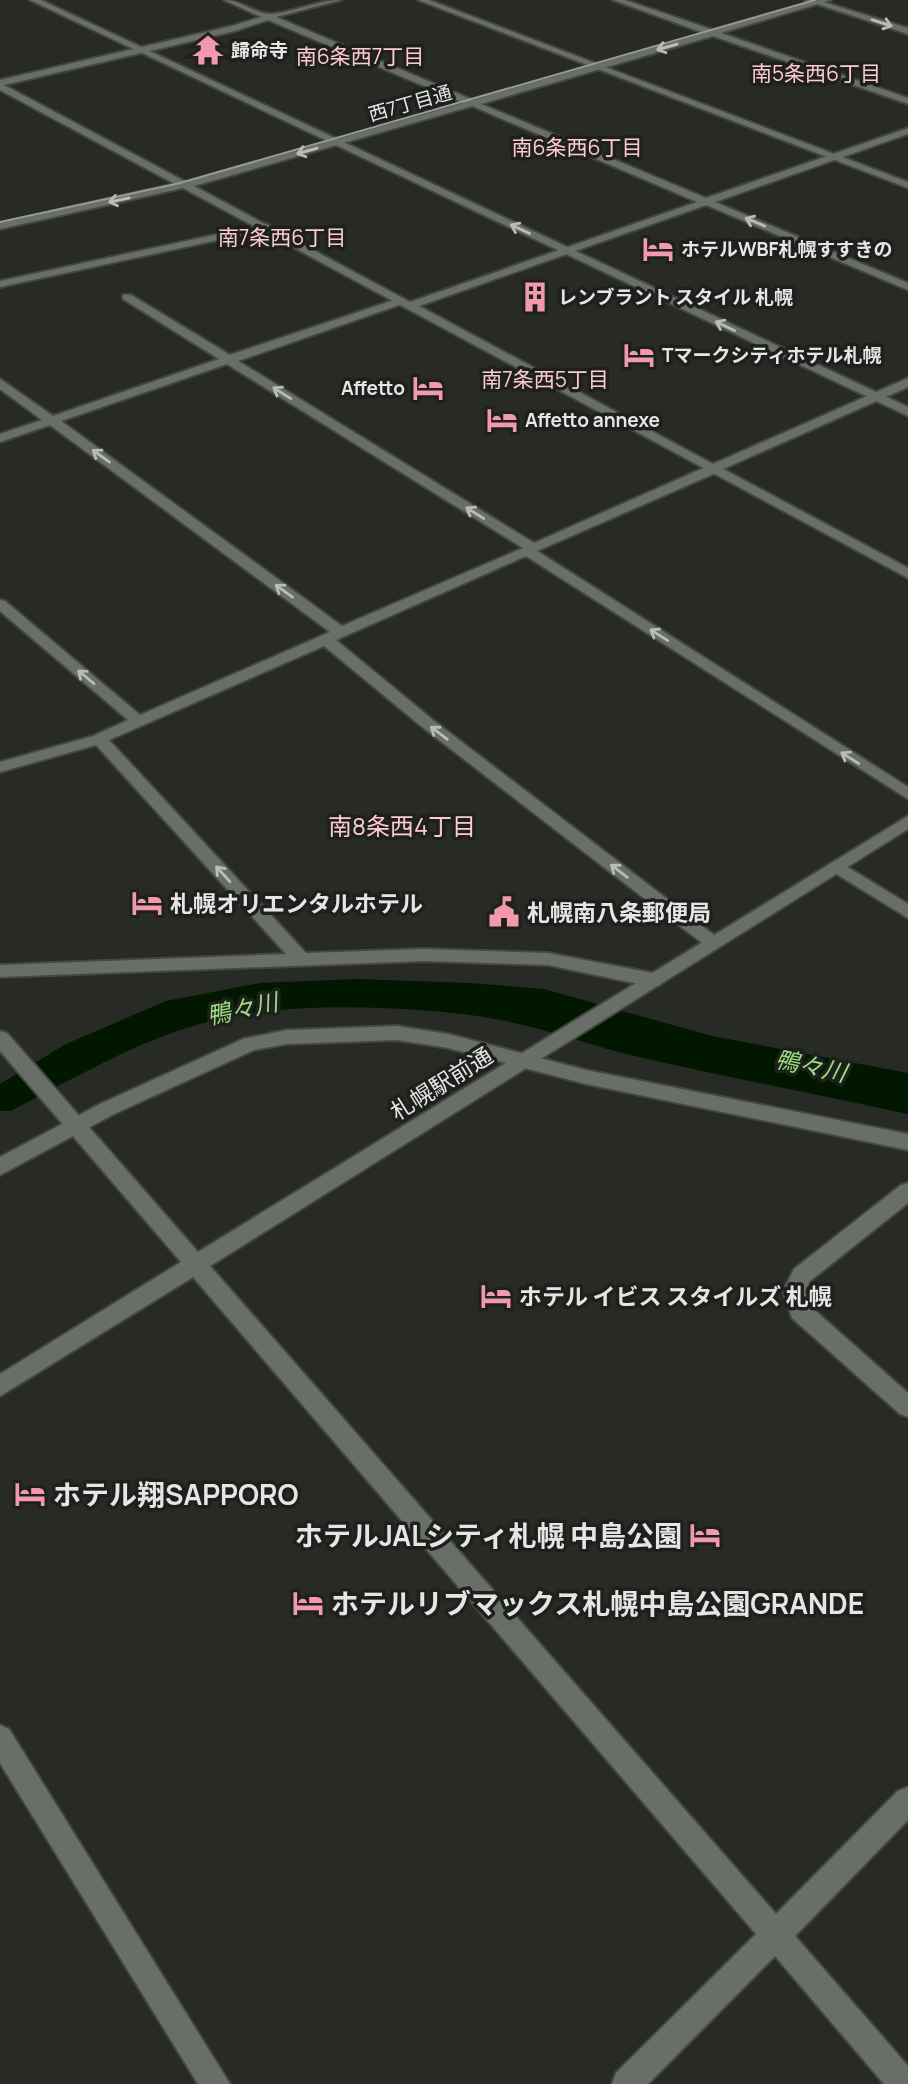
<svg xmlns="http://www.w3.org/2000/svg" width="908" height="2084" viewBox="0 0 908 2084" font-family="Manrope,'Noto Sans JP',sans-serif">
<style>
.water{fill:#011700}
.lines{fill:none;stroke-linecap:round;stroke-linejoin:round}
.minor-casing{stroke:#434641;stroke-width:4}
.tertiary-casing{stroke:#434641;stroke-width:4}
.minor{fill:#6a6e68;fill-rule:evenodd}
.tertiary{fill:#6a6e68;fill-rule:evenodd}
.tram{stroke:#989a97;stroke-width:2}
.oneway{stroke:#b9bcb8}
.labels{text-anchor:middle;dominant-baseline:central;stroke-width:7;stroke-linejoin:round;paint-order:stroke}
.far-poi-label{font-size:19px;font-weight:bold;fill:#e4e6e3;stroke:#1d201c;text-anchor:start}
.far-street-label{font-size:19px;fill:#e4e6e3;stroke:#1d201c}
.far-neighbourhood-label{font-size:21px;fill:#fdc9d2;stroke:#1d201c}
.poi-label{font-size:23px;font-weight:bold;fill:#e4e6e3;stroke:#1d201c;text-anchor:start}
.street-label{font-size:23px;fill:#e4e6e3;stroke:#1d201c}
.neighbourhood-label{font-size:24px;fill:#fdc9d2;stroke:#1d201c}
.water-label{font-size:24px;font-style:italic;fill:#99dd7e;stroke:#1d201c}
.near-poi-label{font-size:28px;font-weight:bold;fill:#e4e6e3;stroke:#1d201c;text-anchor:start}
</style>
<rect width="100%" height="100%" fill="#272a25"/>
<path class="water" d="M357,979L470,983L544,989L712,1036L908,1073V1114C820,1095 731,1078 643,1058C590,1046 537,1025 484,1017C407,1006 300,1002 225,1018C149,1033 79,1076 11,1111H0V1084L66,1044L166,1001L260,983Z"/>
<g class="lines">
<g class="minor-casing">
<path id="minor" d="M30,0H41L908,407V416Z
M418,0H429L908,182V188Z
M805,0H817L908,28V34Z
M265,224L269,225V229L0,287V281Z
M123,295H131L230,355L397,299H405V303L238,361L534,543L708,466H718V472L537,551L908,787V799L526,556L336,640L433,720L718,938L721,942L718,946H706L421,726L324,646L109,740L306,953L424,949L548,953L653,973L660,975L662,980L660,985L653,987L548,965L424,961L0,977V965L286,954L96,745L0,772V762L93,736L128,720L0,611V600L5,601L140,715L330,632L50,425L0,442V434L42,420L0,389V379L53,416L219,359L123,299ZM227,364L523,548L342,626L61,421Z
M836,860L908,904V918L830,870L827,866Z
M397,1026L448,1034L586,1070L908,1134V1150L586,1084L448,1048L397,1040L287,1044L254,1050L114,1114L0,1175V1157L100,1104L243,1039L287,1030Z
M908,1183V1203L810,1281L805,1291L810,1306L908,1393V1417L900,1414L792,1318L783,1291L794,1269L901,1185Z
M0,1725L9,1729L230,2084H198L0,1763Z"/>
</g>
<g class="tertiary-casing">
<path id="tertiary" d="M224,0C241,0 255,14 271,14C295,12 317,0 341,0L276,17L473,100L704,33L613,0H625L713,30L818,0H831L721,33L908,98V104L713,36L481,104L706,198L908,128V134L715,202L908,283V290L706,205L419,306L713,464L908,378V387L723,469L908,568V578L183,188L0,229V223L175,184L0,90V80L232,26L261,17ZM268,20L464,103L186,182L4,85L235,31ZM472,106L697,202L410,302L194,186Z
M908,816V829L210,1266L776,1914L898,1791L908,1787V1820L795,1936L908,2066V2084H884L775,1956L648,2084H612L616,2073L756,1934L193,1277L0,1396V1374L181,1262L0,1051V1031L7,1033L198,1252Z"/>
</g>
<use href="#minor" class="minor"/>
<use href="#tertiary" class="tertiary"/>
<path class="tram" d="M0,222L180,183L815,0"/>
</g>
<defs><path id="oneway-shaft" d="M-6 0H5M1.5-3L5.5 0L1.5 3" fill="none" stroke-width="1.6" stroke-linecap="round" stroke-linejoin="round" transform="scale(1.75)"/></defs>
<g class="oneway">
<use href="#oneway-shaft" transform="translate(882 23) rotate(18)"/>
<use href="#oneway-shaft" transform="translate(667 47) rotate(164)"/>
<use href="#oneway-shaft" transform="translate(307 151) rotate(164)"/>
<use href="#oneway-shaft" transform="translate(119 200) rotate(168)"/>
<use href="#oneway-shaft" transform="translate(755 222) rotate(-157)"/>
<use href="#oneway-shaft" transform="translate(520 229) rotate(-155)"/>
<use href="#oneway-shaft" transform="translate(725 326) rotate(-155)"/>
<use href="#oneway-shaft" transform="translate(282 393) rotate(-148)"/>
<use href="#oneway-shaft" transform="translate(101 456) rotate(-144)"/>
<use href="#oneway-shaft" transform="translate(475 513) rotate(-148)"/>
<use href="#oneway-shaft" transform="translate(284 591) rotate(-144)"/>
<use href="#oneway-shaft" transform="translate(659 635) rotate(-148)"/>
<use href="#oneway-shaft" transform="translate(86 677) rotate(-140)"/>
<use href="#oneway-shaft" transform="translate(439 733) rotate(-143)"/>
<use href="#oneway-shaft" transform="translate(850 758) rotate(-148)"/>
<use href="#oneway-shaft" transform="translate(619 871) rotate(-143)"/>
<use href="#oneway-shaft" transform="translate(223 874) rotate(-132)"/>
</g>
<defs>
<g id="temple-bare" transform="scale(2.415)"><path d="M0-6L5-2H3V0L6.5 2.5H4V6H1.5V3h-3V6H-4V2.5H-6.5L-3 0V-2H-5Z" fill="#f29aac" stroke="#1d201c" stroke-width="2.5" paint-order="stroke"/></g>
<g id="hotel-bare" transform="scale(2.415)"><path d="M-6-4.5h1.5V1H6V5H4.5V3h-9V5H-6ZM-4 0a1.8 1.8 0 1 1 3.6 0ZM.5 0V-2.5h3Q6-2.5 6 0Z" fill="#f29aac" stroke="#1d201c" stroke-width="2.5" paint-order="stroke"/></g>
<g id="building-bare" transform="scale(2.415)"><path d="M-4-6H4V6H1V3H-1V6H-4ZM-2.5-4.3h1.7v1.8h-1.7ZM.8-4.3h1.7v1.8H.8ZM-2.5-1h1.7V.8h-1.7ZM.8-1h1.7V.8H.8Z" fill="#f29aac" stroke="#1d201c" stroke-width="2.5" paint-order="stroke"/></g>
<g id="civic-bare" transform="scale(2.415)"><path d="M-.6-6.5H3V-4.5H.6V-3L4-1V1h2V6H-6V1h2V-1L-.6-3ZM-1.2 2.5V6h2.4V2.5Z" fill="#f29aac" stroke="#1d201c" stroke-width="2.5" paint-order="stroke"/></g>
</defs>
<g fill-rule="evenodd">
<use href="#temple-bare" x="208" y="50"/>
<use href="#hotel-bare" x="658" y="249"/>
<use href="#building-bare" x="535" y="297"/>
<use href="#hotel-bare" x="639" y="355"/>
<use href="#hotel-bare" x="428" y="388"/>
<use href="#hotel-bare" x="502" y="420"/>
<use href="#hotel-bare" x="147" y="903"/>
<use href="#civic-bare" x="504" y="912"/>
<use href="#hotel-bare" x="496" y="1296"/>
<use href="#hotel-bare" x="30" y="1494"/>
<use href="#hotel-bare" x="705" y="1535"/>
<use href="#hotel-bare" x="308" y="1603"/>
</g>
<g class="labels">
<g class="far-poi-label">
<text x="231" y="50">歸命寺</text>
<text x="681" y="249">ホテルWBF札幌すすきの</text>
<text x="558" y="297">レンブラント スタイル 札幌</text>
<text x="662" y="355">Tマークシティホテル札幌</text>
<text x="405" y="388" text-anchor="end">Affetto</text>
<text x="525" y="420">Affetto annexe</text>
</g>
<g class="far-street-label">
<text transform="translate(410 103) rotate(-16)">西7丁目通</text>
</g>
<g class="far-neighbourhood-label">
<text x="360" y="56">南6条西7丁目</text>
<text x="816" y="73">南5条西6丁目</text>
<text x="577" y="147">南6条西6丁目</text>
<text x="282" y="237">南7条西6丁目</text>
<text x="545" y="379">南7条西5丁目</text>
</g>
<g class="poi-label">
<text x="170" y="903">札幌オリエンタルホテル</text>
<text x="527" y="912">札幌南八条郵便局</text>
<text x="519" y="1296">ホテル イビス スタイルズ 札幌</text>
</g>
<g class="street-label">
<text transform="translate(441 1083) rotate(-32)">札幌駅前通</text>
</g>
<g class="neighbourhood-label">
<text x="402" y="825">南8条西4丁目</text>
</g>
<g class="water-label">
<text transform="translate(242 1008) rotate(-12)">鴨々川</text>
<text transform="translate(811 1065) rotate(12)">鴨々川</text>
</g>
<g class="near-poi-label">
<text x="53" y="1494">ホテル翔SAPPORO</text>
<text x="682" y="1535" text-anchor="end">ホテルJALシティ札幌 中島公園</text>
<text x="331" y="1603">ホテルリブマックス札幌中島公園GRANDE</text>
</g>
</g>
</svg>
